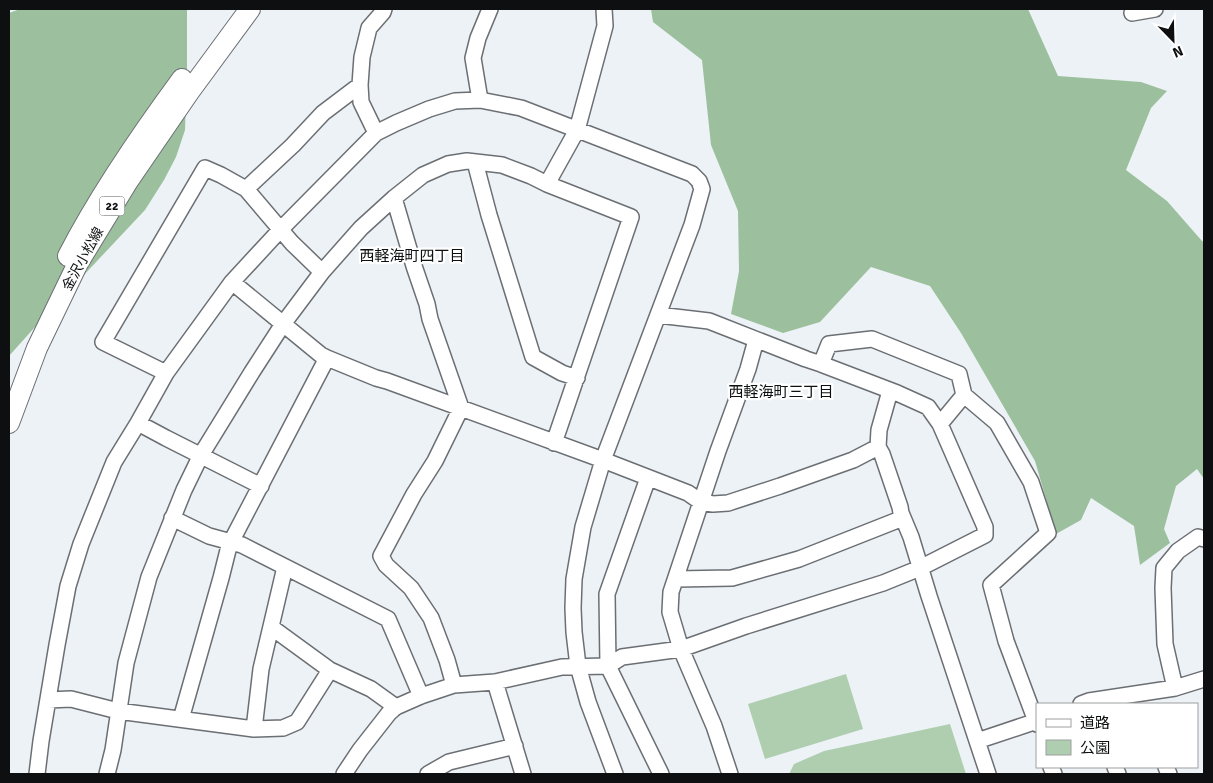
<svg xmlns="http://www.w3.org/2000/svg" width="1213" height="783" viewBox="0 0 1213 783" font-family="Signika,'Noto Sans JP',sans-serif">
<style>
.green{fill:#afceb0}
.forest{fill:#9cc09d}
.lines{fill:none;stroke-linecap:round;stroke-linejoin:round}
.minor-casing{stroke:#6b6f73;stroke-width:18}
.major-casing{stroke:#6b6f73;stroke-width:22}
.minor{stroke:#fff;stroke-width:15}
.major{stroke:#fff;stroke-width:20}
.labels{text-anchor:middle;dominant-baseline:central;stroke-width:4.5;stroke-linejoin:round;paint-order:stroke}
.shield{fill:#fff;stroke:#565758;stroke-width:1}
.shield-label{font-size:12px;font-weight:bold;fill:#0d0f10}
.street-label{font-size:14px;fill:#0d0f10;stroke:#fff}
.neighbourhood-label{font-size:15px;fill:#0d0f10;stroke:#fff}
</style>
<rect width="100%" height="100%" fill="#edf2f7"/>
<path class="green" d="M846,674L863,729L765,759L748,704Z
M950,724L966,774H789L794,764L824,751Z"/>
<path class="forest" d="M20,9H187V72L185,130L176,157L164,180L145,210L35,327L9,356V13Z
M651,9H1028L1058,76L1141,82L1167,91L1151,108L1126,170L1167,201L1202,241L1204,242V479L1197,469L1176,486L1164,529L1170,543L1140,565L1134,526L1091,498L1081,520L1056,534L1035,461L961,333L930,286L871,267L820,322L783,333L731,314L739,271L738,211L711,145L702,60L653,22Z"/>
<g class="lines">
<g class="minor-casing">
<path id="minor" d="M1132,13L1155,9
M480,100L473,58L478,38L490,9
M376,133L361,102L360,85L362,57L369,28L383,12L384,9
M475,162L489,215L533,357L562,373L577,378
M547,184L577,130L605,26L604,9
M246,189L293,145L323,113L360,85
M394,198L414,266L427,304L430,319L461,408L435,461L414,494L381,556L386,565L411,588L431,618L447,660L454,685
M232,282L321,355L327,358L376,378L387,381L603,460L688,493L701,502L713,504L728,503L780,486L853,460L878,447
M821,364L829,344L872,339L959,374L964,395L940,424
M166,373L103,342L205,168L221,175L246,189L292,243L322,272
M890,391L879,430L878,447L882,454L900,507L901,513L911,537L929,596L988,774
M964,395L997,423L1031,482L1048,533L991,585L1006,641L1037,724
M138,423L166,438L261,486
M648,478L607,594L608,666L661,774
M172,518L209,536L242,545L388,619L421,696
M676,579L732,578L799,559L903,518
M271,627L330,670
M495,682L523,774
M1175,688L1165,644L1163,588L1164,568L1178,551L1198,537L1204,539
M48,700L71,699L118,711L254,729L283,728L297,722L330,670L371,689L396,707
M1081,704L1089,701L1175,688L1204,679
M181,719L221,578L228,550L231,542L327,358
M254,729L261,669L285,567
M977,741L1037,721
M1051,767L1054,774
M1115,767L1118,774
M1166,767L1169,774
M37,774L41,741L57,645L68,586L81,544L114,462L138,423L166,373L232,282L281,229L376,133L396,123L429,109L455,101L480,100L521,108L692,174L699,181L702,189L692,225L603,460L583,527L574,579L573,608L574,632L578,666L588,702L615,774
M107,774L113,750L126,663L149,577L184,490L201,455L252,372L283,324L322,272L361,228L394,198L423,175L448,164L467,161L502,165L531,176L547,184L631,217L554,443
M344,774L360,750L389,713L396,707L421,696L454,685L495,682L562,667L608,666L622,657L681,649L746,626L883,583L920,568L985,535V527L940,424L928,407L897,393L821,364L806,359L709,321L658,315
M428,774L449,762L515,746
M730,774L714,726L681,649L670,612L671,592L718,451L748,369L756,340"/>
</g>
<g class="major-casing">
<path id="major" d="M68,256C100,194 140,136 182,79
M9,423L37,348L78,263L128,181L189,92L250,9"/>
</g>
<use href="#minor" class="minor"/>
<use href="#major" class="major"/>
</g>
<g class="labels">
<rect class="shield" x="99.5" y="196.5" width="25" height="19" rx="4"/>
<g class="shield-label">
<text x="112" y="206">22</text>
</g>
<g class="street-label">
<text transform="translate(83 259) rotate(-61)">金沢小松線</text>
</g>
<g class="neighbourhood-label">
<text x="412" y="256">西軽海町四丁目</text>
<text x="781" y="392">西軽海町三丁目</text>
</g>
</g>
<rect width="1213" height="783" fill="none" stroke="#0d0f10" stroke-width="20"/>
<rect x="1036" y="703" width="162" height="65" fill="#ffffff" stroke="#9e9f9f"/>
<rect x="1046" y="719" width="25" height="8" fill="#ffffff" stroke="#9e9f9f"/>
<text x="1080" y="728" font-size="15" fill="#0d0f10">道路</text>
<rect x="1046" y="740" width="25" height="15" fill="#afceb0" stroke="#9e9f9f"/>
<text x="1080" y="753" font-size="15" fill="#0d0f10">公園</text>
<g transform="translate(1173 40) rotate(157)" stroke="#ffffff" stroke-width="4" paint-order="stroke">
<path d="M0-4L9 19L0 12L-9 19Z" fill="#0d0f10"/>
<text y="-8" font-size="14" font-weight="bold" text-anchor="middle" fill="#0d0f10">N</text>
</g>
</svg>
